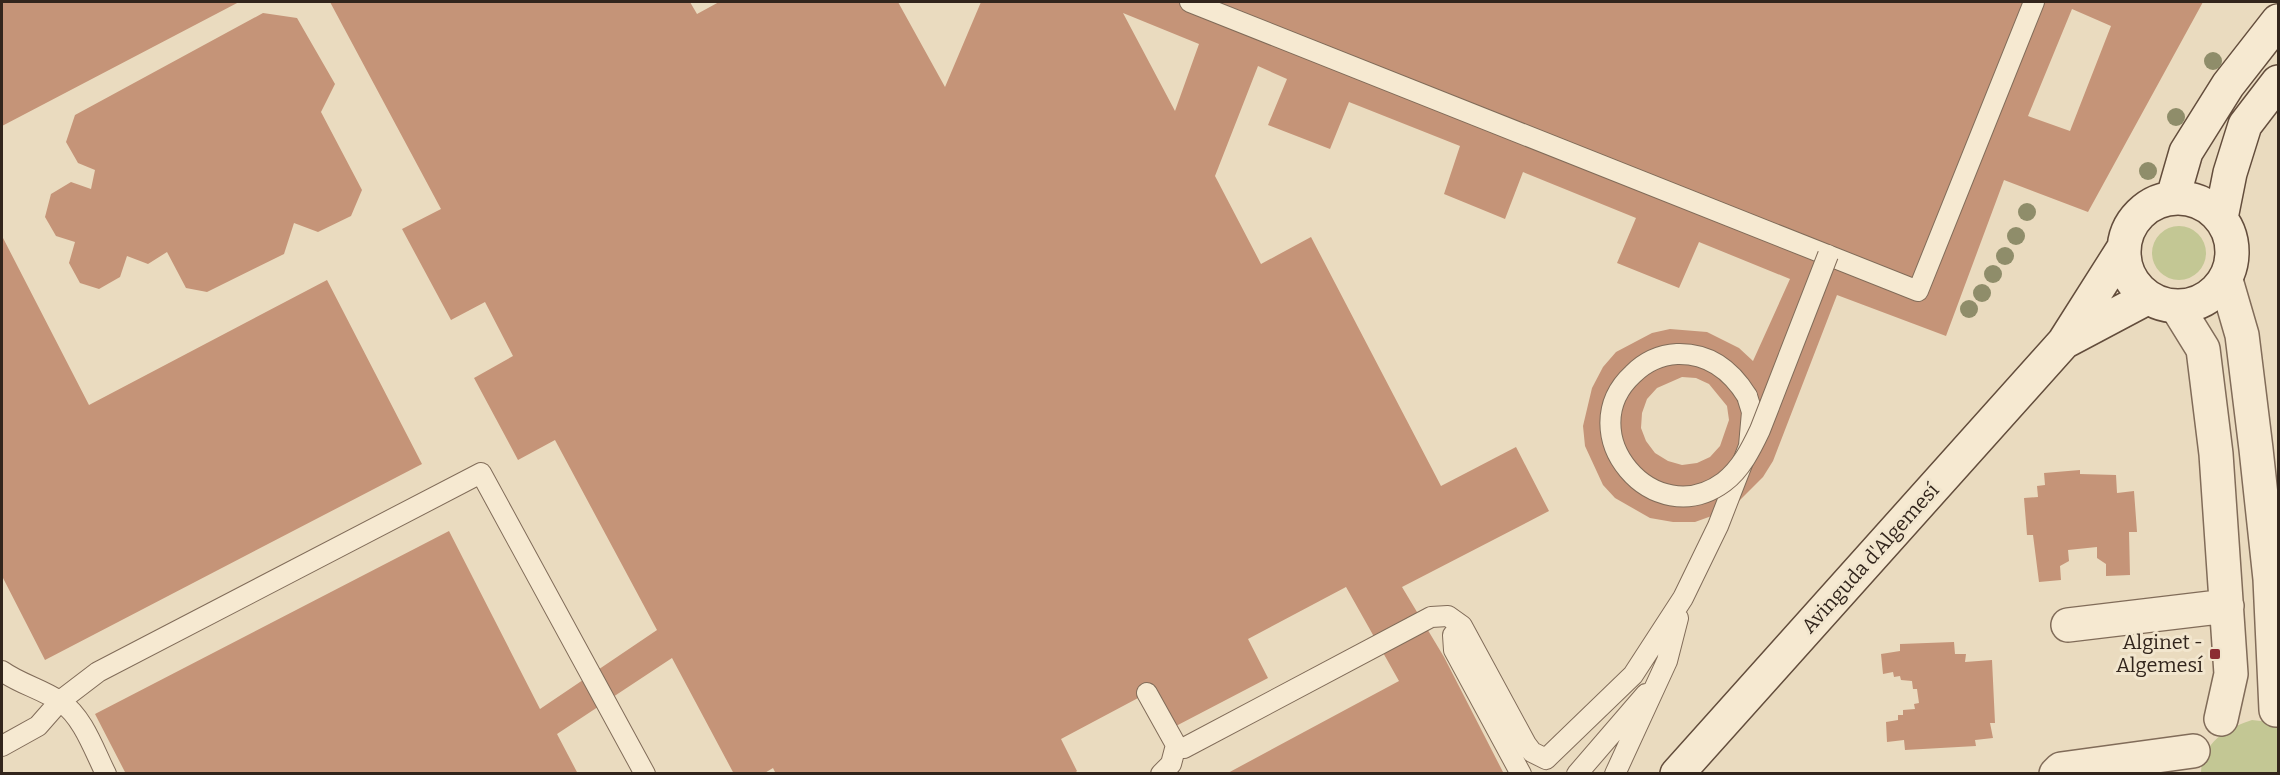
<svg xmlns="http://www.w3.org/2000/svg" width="2280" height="775" viewBox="0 0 2280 775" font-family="Bitter,serif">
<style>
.green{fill:#c3c794}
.building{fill:#c59478;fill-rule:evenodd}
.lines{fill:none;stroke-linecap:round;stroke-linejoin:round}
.lane-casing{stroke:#816c59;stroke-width:22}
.street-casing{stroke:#816c59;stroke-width:36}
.secondary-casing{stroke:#634d3c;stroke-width:36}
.lane{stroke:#f6e9d1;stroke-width:20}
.street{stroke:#f6e9d1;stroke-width:33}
.secondary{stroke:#f6e9d1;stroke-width:33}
.lane-bridge-casing{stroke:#816c59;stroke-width:22;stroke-linecap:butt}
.lane-bridge{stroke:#f6e9d1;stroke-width:20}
.tree{fill:#8f8d6a}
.poi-dot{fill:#8c2d33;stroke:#f2e6ce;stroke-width:2}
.labels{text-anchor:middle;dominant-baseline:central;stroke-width:6;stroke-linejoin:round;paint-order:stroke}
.street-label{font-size:20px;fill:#32251c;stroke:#f2e6ce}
.poi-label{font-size:20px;fill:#32251c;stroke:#f2e6ce;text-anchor:end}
</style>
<rect width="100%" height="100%" fill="#eadbbf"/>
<path class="green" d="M2152 253a27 27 0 1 1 54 0a27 27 0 1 1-54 0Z
M2252,720L2278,723V773L2201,774C2201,744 2226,728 2252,720Z"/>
<path class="building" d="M2,2H239L2,126Z
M330,2H690L697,14L719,2H898L945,87L981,2H2203L2088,212L2004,180L1946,336L1837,295L1773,461L1763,477L1731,509L1695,522H1673L1650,518L1615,498L1603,485L1585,446L1583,426L1592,388L1603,367L1616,352L1652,333L1670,329L1707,332L1739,348L1753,361L1790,279L1699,242L1679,288L1617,263L1636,218L1523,172L1505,219L1444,194L1460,146L1349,102L1330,149L1268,125L1287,79L1258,66L1215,176L1261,264L1311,237L1441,486L1516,447L1549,511L1402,587L1444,657L1504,774H1226L1399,681L1346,587L1248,639L1268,678L1176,726L1155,689L1061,739L1077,771L1074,774H776L773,768L763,774H734L672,658L557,734L578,774H126L95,714L449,531L540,709L657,630L555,440L518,460L474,378L513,356L485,302L451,320L402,229L441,209ZM2072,9L2111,26L2070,131L2028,116ZM1123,13L1199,44L1175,111ZM1682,377L1696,378L1709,384L1727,406L1729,420L1720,446L1710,457L1697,463L1682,465L1668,461L1655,453L1646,441L1641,428L1642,413L1647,399L1657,388Z
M263,13L297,18L335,84L321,112L362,190L351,216L318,232L294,223L284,254L207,292L186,288L167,252L148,264L127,256L120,277L99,289L80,283L69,263L75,242L56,236L45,217L51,194L71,182L91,189L95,170L78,163L66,142L75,115Z
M2,236L89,405L327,280L422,464L45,660L2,576Z
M2080,470V474L2116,475L2117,493L2134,491L2137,532H2129L2130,575L2106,576V564L2097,558V547L2068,550L2069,561L2060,566L2061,580L2039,582L2033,535H2027L2024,498L2038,497L2037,486L2045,485L2044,473Z
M1954,642L1955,654H1966L1965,662L1992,660L1995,723H1990L1993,738L1975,740L1976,746L1905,750L1904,740L1887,742L1886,722L1898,720V715H1903V710L1915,709L1914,704L1919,703L1917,689H1913L1912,681L1901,680L1900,676L1894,677L1893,672L1883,674L1881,654L1900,651V644Z"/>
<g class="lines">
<g class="lane-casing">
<path id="lane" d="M1190,2L1918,291L2034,2
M1462,626L1453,635L1454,650L1521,774
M2,671C20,684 42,689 61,702C83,717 94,750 106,774
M1147,693L1176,745L1184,748L1431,617L1448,616L1462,626L1526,744L1532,752L1546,759L1633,675L1683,598L1718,526L1749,446L1752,412L1747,396
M2,746L38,726L60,701L98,672L481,473L645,774
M1161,774L1171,764L1176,745
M1577,774L1646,694
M1615,774L1667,661L1678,618"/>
</g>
<g class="street-casing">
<path id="street" d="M2226,280L2242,335L2256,449L2270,579L2276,710
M2177,307L2203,349L2216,454L2231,674L2221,719
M2068,625L2227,606
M2056,774L2061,769L2193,751"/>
</g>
<g class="secondary-casing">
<path id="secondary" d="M2173,197L2186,152L2228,85L2278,21
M2124 252a54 54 0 1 1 108 0a54 54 0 1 1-108 0Z
M2221,218L2230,173L2245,125L2278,82
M2066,341L2147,298
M1677,774L2064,342L2123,249"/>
</g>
<use href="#lane" class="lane"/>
<use href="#street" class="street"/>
<use href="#secondary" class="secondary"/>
<g class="lane-bridge-casing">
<path id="lane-bridge" d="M1747,396C1731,370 1709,353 1677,354C1660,355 1645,362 1633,374C1569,433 1654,534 1724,482C1741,469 1751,449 1760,430L1828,255"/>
</g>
<use href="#lane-bridge" class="lane-bridge"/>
</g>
<g class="tree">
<circle cx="2213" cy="61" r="9"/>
<circle cx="2176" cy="117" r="9"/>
<circle cx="2148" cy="171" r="9"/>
<circle cx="2027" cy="212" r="9"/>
<circle cx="2016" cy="236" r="9"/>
<circle cx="2005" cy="256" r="9"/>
<circle cx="1993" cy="274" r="9"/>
<circle cx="1982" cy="293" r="9"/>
<circle cx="1969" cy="309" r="9"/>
</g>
<rect class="poi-dot" x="2209" y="648" width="12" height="12" rx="3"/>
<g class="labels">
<g class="street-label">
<text transform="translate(1870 558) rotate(-48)">Avinguda d'Algemesí</text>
</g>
<g class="poi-label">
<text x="2203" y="642">Alginet -<tspan x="2203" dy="23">Algemesí</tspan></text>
</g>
</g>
<rect width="2280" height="775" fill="none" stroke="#32251c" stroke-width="6"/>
</svg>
